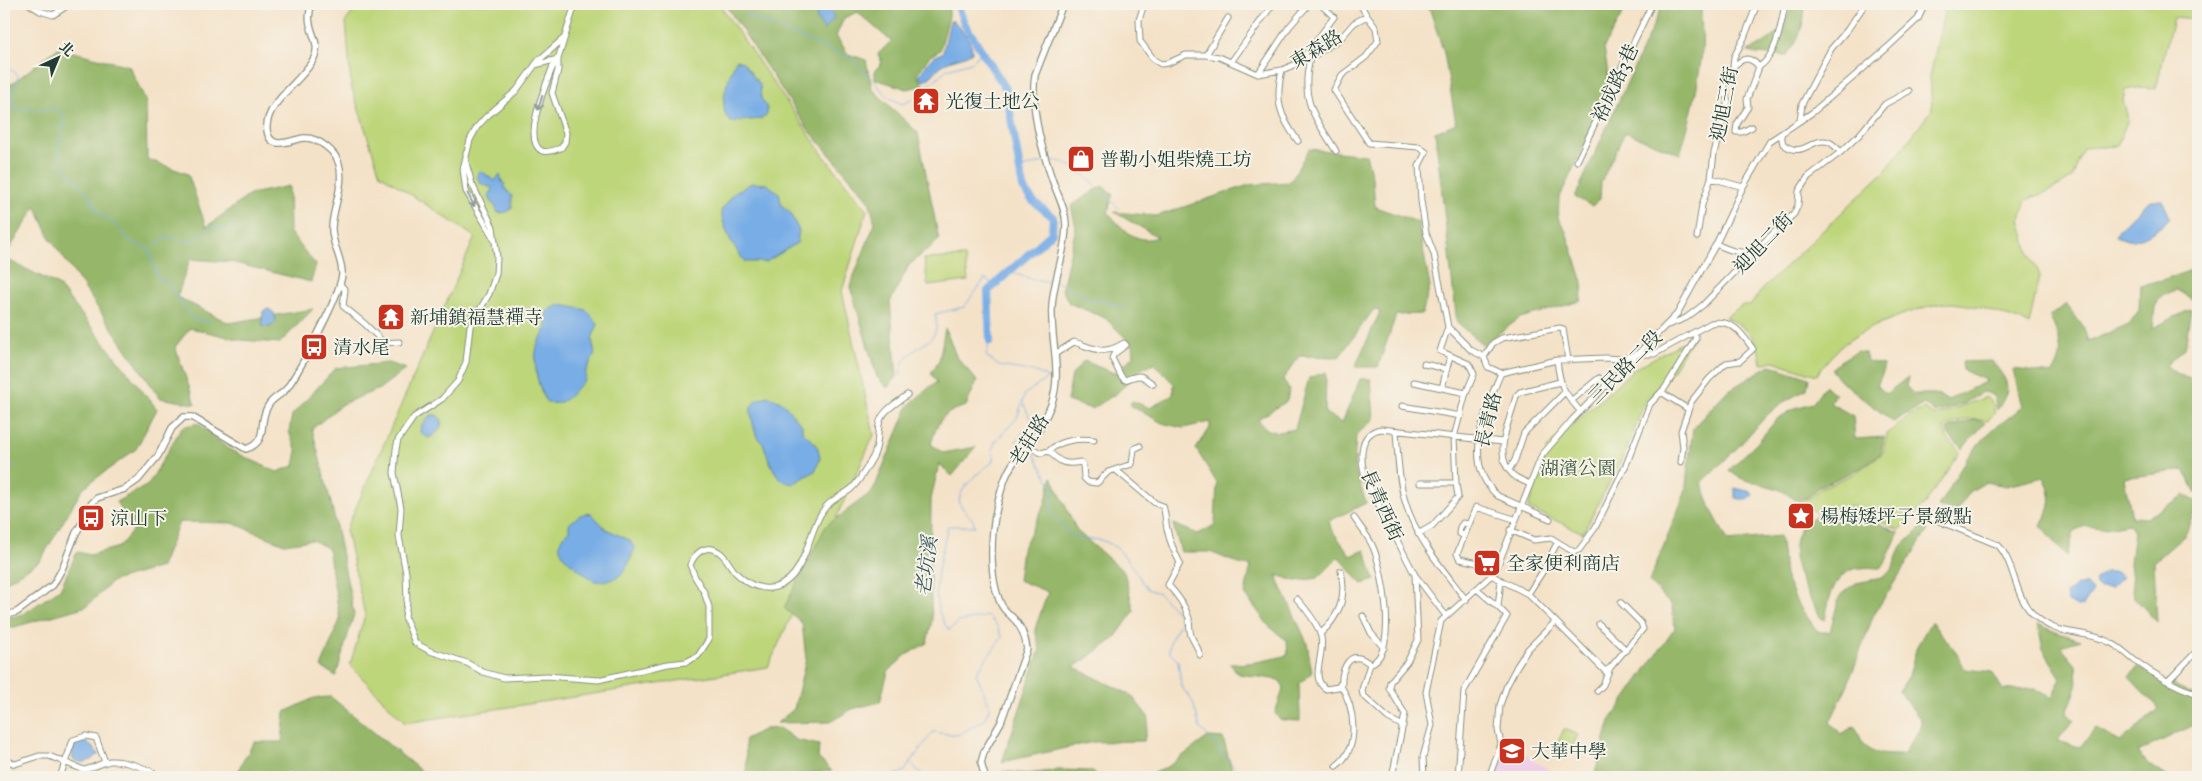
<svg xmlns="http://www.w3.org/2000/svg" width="2202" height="781" viewBox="0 0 2202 781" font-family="'IM FELL Great Primer','Noto Serif TC',serif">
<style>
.built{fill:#eed0e7}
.green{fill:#bed67a;stroke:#6e8a57}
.forest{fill:#96b76a;stroke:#5a7a4f}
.water{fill:#79ade6;stroke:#4c758d}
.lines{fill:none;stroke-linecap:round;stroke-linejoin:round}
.stream{stroke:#79ade6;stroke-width:1}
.river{stroke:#79ade6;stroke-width:8}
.minor-casing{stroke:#8a907e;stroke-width:7}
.tertiary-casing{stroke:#8a907e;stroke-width:8}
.minor{stroke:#fff;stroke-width:5}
.tertiary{stroke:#fff;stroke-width:5.5}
.oneway{stroke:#8f9e9a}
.labels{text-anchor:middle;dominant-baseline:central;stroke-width:4;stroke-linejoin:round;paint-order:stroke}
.street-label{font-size:19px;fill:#1f3d34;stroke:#f7f3e8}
.poi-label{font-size:19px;fill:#1f3d34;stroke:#f7f3e8;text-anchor:start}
.park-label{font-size:19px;fill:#3f5c42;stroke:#f7f3e8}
.water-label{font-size:20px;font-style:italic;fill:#365960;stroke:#f7f3e8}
</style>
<rect width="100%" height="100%" fill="#f7f3e8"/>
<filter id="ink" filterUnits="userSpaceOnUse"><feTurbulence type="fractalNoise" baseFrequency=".02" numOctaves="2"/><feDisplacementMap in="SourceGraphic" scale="10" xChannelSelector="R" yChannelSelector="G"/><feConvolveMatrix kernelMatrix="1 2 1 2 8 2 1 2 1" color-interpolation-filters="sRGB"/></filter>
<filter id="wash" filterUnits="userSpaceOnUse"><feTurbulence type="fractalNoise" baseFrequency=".0096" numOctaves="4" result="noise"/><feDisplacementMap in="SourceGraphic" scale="20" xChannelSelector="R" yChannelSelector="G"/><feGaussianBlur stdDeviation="1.12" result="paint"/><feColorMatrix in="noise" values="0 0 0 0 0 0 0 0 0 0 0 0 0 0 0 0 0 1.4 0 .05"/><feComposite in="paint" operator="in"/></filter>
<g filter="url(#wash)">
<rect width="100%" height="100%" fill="#f4e2c8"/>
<path class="built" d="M1507,742L1534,760L1561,777H1493Z"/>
<path class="green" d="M359,4H719L824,156L867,210L842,291L874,435L768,667L405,723L350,665L365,615L346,530L475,237L380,174L351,86L346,21Z
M1946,4H2198V20L2173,18L2156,89L2142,87L2125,90L2123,101L2128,119L2117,146L2083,148L2073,177L2052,190L2026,200L2020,219L2029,253L2040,275L2029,324C2004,315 1979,305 1952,303C1928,302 1867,327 1848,341C1836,350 1825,362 1817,375L1773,361L1761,364C1758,336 1749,330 1725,317L1743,305H1751L1761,290L1884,172L1932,110L1930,77Z
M965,257L968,281L928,286L924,259Z
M1694,336L1669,376L1645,402L1626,451L1583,533L1528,508L1548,447L1634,369Z
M1986,397L1994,405V414L1987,421C1972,418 1957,419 1944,428L1947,438L1960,452L1924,505L1900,530L1891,527L1881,520L1853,506L1818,514L1809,507L1797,502L1809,498L1821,488L1855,473L1883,453L1887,434L1910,415L1924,409L1935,416Z
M1564,729L1578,735L1567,756L1554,750Z"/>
<path class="forest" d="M725,4H949V16L940,50L929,57L917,74L924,85L907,89L875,79V70L882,63L878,54L891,41L857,12L844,18L836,36L848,54L866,60L872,89L918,133L939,240L909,265L890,302L897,377L887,388L877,377L850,286L875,223L869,200L808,129Z
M1428,4H1628L1604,47L1610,90L1559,199L1558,218L1565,229L1583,282L1581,301L1520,318L1483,345L1457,323L1435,132L1456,123L1444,53Z
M1663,4H1702C1699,20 1704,35 1702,50C1699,84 1690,122 1680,154L1625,132L1601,182L1600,199L1592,206L1575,197Z
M1792,4H1808L1805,7C1803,30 1799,38 1786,56L1756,54L1748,51C1772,40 1785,30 1792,4Z
M58,48L129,66L146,101L147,159L188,174L206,227L251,194L289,186L290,233L316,265L311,282L231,262L190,259L177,297L229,323L313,309L280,343L241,340L190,328L175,347L195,404L160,398L50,238L36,206L4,258L58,285L157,409L136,449L83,488L40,561L4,583V82L10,85Z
M1309,149L1366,155L1373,181L1375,207L1418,222L1430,287L1422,314L1396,315L1378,367H1355L1380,312L1374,309L1339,357L1300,356L1283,379L1289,390L1287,401L1258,419C1269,436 1277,432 1295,429L1309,378L1326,372L1325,413L1342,423L1360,379H1371L1374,419L1356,435L1354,466L1366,503L1329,521L1331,529L1351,556L1365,550L1375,580L1362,584L1339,557L1318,578L1296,581L1276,575L1307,643L1312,673L1299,684L1300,721L1280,720L1275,713L1284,687L1279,680L1239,674L1230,664C1251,664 1269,660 1288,655L1287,641L1268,625L1245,594L1251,565H1242L1210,552H1181L1173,524L1198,534L1215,525L1217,483L1196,449L1210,428V422L1183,428L1162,423L1130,405L1132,401L1150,408L1173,395L1174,384L1154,364L1141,369L1117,393L1092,409L1067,401L1072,375L1084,361L1114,373L1134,356L1133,345L1105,318L1069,303L1062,289L1076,227L1071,206L1102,186L1113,194L1108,212C1122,229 1136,245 1158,237L1114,212L1157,216L1249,185L1290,182Z
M2198,268V303L2177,290C2151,298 2156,304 2153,328L2191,309L2185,348L2166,365C2175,375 2186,377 2198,379V488L2196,493L2184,470L2124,478L2132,517L2147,518L2185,495L2198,503L2185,535L2154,562L2157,622L2134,597L2130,563L2134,532L2129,524C2120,525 2110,528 2101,528C2088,527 2089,523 2074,531L2067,556L2041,526C2052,507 2054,498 2044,477L2006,486L1986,482L1971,491L1955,512L1938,507L1967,458L1989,433L2022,407L2013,369L2052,374C2067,355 2059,337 2050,317L2066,304L2084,328L2088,342L2129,324L2139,310L2140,285L2162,280Z
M945,328L956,356L977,381L966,406C942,413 938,420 931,444L943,453L976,447L952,476L939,464L931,499L930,584L932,620L927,643L906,655L888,672L880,702L852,709L830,722L777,723L794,709L806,659L802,623L784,608L826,526L873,491L909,405L931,386L937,382L931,373L939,361Z
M1857,351L1865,353L1867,361L1883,365V372L1877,385L1886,394L1908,377L1906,386L1913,394H1934L1948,400L1987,381L1963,370L1962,362L1992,361C2008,382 2013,386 1997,410L1994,397L1988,393L1982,392L1965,403L1935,413L1924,404L1893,422L1839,379L1832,370L1840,361Z
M388,363L406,369L379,389L342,404L312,429L332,507L354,614L336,676L321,667L340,620L328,548L312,540L284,544L233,523L179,522L161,567L113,581L87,606L4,630V620L25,613L60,589L77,552L90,555L119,547L135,528L116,502L148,485L182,427L198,423L228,449L277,472L294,466L297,451L289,432L292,415L336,368Z
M1770,365L1809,378L1807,389L1780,404L1767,415L1738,447L1702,483L1711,509L1728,541L1780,536L1785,576L1797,603L1818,632H1830L1839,597L1856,583L1882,578L1892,570L1900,548L1921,528L1928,530L1874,614L1848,684L1830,722L1841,734L1855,726C1867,755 1872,755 1903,755L1921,727V720L1899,691L1909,676L1917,646L1931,622L1954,649L1965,669L1992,672L2003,690L2036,689L2052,698L2061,678L2043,649L2038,624L2058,633L2081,640L2060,646L2076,665L2077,687L2067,713L2074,720L2057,741L2080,747L2096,728L2120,742L2159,709L2129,677L2137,667L2198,698V723L2138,752L2149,765L2167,777H1594L1610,721L1675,628L1672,606L1649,582L1685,493L1693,428L1726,392Z
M1825,386L1836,394L1834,395L1830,403L1853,416L1855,439L1884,437L1881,453L1860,468L1819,487L1808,497L1795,500C1775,480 1747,488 1729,470L1757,443L1777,419L1795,408L1813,403Z
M1976,420L1985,423L1962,449L1949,436L1947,429L1952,426Z
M1052,477L1077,531L1124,572L1134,611L1114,639L1074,667L1131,695L1149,718L1144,741L1093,742L1002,762L1040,649L1035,629L1048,592L1018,580L1022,550L1045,504Z
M1854,509L1893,531L1899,532L1885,563L1880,568C1874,568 1867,567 1860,568C1834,570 1829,599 1825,620L1821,618C1807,592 1785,561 1799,531C1802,525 1805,521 1812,518C1825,513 1841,512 1854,509Z
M331,697L422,772L423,777H293L289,770L283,777H234L254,742H282L285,712L314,698Z
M779,728L796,740L819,745L818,758L832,771L798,774L797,777H747L745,739L765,729Z
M1208,737L1223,738L1234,777H1144L1169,766Z
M1058,770L1091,771L1099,777H996L1003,771L1028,774Z"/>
<path class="water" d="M822,8C828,9 833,11 834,18L824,30L817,19L816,12Z
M950,21H954C961,29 973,41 972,52C963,59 950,58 942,65C935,71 932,78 923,81L919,75L931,59L943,52Z
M736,60L743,62L760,85L761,98L767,108V115L761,119L730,122C716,106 729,78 736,60Z
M481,171L495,181L500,174L502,182L505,184L504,187L512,196V208L507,212L498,213C496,206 491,202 488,195L492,192V188L480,183L477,175Z
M752,183L767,184L779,193L782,206L790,212L799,231L797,243L766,262H745C733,246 724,231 721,211L735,192Z
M2150,200H2162L2170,217C2162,228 2141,242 2127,240C2123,239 2119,237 2115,236L2119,229Z
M561,305L587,310L598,324L592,339L595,354L586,371L585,380C571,391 568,406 547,403C537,386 531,360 539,341C540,338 544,335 545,331C550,315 538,312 561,305Z
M269,309L274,313L276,322L270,327L262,326L263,311Z
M768,396C790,402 788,412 802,425V432L811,439L818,448L820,459L815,471L793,484C790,483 784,482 782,480C772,472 768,456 764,446C763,442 758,440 757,437C754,429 750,414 751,407L756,400Z
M431,415H437L442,420C442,428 436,436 428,438L420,432L421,426Z
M1735,488L1751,492L1753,496L1748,500L1735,498Z
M591,513L606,529L629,540L635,548C626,571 622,583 593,581C580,568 542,551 569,531V524L580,515Z
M2105,572H2116L2122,577L2111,588H2099L2095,584L2096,579Z
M2076,585H2087L2093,591L2083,606L2077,607L2067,601L2066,594Z
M77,741H86L99,754C90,761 84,766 73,759L72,752Z"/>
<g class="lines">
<path class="stream" d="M745,15L853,59L888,97L902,104L912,100L947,69L971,62L983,51
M4,64L18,75C17,86 12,94 11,105L22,110L57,109L65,119L58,147L61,163L91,198L96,210L115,224L130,241L149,250L157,276L168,284L185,309L195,320L209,321
M1047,161C1072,155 1103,193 1119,208
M1018,169L1044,162
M150,249C172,226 175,246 193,240C200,237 208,230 214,226L229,231
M1008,272L1032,279L1053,282
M1057,282L1089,299L1124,306
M900,376C901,371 902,362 906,358C922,341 942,342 935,314L964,307L985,279L995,285
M1022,448L1016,441L1032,422L1023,403
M1028,451L1034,454L1054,490L1051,513C1059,521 1069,537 1080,539C1087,541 1096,538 1103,541C1125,548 1135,572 1147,589L1159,593L1181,617C1179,632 1168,636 1169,652L1178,661L1181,686L1193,702L1200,728L1219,747L1220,753L1246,777
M4,460L10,466L18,467
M889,777L905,771L910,763
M925,777L910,763L933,732L958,735L984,720L990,707L976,673L1002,637L996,624L987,616L959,622L949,630C925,601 941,559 948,526H975C973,516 966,514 961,506C952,492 983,469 992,463L994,455L992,451L995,442L1017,418L1025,394L1048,378L1036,372L999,366L986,356L990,341"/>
<path class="river" d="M960,4L958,6L964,23L1006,89L1023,188L1033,201L1053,217L1052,233L988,291L990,341"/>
</g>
</g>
<g filter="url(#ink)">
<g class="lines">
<g class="minor-casing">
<path id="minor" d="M29,4L40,11L53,15L70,4
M1144,4L1139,20L1140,41L1154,60L1161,64L1168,63L1186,55H1206L1219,57L1258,74L1282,70L1310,58L1340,39L1354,23L1367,16L1376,28L1378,41L1366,57L1342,75L1334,90L1369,143L1419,147L1426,152L1419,166L1421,201L1426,233L1434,254L1448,327L1471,350L1484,357L1488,367L1501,373L1557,360L1605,358L1621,359L1638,354H1654L1711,323C1733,319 1742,334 1753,349L1740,361L1726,363L1709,379L1691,402L1681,431L1683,447L1681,462
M1360,4L1367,16
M1206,55L1228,18
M1310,58C1300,102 1314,115 1336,151
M558,59L553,66C547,82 521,140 542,151C547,153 555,150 561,148L565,142L566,133L552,93L558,70V59L575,4
M1301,61L1334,17L1320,4
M1231,62L1273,4
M535,65L558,59
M1733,67C1743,57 1750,56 1759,67C1777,55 1781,25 1785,4
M1282,70C1275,101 1279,115 1298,141
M1258,74L1289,27L1309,4
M1800,121L1802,104L1831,49L1848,29L1865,4
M1752,127L1742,132H1736L1737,124L1748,107L1747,99L1759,67
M1781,135L1783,144C1804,160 1811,136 1829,142C1833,144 1838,149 1841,152
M466,153V163L472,184L493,227L497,257L496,274L489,294L470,326L466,362L458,381L442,399L414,417L398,440L396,449L394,473L401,508L399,536L406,573L407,601L405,617L415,643L430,651L467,663L483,672L504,678L547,676L598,680L668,664L686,662L698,656L709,639V607L704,592L695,577L690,565C695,553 706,543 719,552C726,556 730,567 736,573C754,591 777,595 794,574C809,555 810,528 824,509C831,499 842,496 851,489C860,481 867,467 873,457C879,446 877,437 879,425C881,411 897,403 907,395
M1577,161L1652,4
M1743,187L1711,178L1714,153L1728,101L1724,91L1725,83L1733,67L1734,57L1744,38L1757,4
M1697,237L1702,205L1711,178
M494,239L466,191L463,169L470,140L477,127L486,117L516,91L538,61L563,39
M1716,244C1729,250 1740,255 1754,250
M340,284L345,290L343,306L365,324L384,343L399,342
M1668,325L1686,318L1703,305L1763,243L1794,214L1798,205L1799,191L1808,177L1841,152L1859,135L1885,104L1909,91
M1055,354L1074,342C1096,349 1103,356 1124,343L1126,345L1114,354L1112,358L1121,376L1125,380C1140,374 1140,374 1153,384
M1450,356L1442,388L1466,393
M1484,357L1493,343L1502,338L1560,328L1563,329L1568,360
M1557,360C1560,387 1563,391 1580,411
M1424,364L1447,369
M1501,373C1485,410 1461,465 1498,496L1550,519
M1414,382L1442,388
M1661,392L1688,409
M1571,401L1599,378L1607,385
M1402,406L1461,416
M1396,432C1398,454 1398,479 1405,501C1416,539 1443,569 1466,600
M1028,446L1041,453L1049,451C1060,463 1065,465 1081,462L1083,465L1084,478L1088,482L1097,483L1108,472L1132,464L1134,449L1140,446
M1049,451C1060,440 1079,438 1094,440
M1116,470L1155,503L1163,506C1166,514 1165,523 1168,533C1170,543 1175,553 1180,563L1168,585C1177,594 1185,606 1189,618C1190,625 1189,632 1192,638C1195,644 1198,647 1200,655
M1509,470L1515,460L1524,433L1564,393
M1420,483H1456L1454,437L1465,396L1474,374L1469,364L1440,351L1448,327
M1530,484C1524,481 1517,479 1513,475C1491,455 1511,419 1516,396L1520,392L1560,382
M1924,515L1998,545C2015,563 2014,595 2032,613C2057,639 2082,628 2109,642C2119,646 2126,654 2134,660C2153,674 2176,687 2198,694
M1510,530L1534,540L1551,538L1574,552L1579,550L1595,528L1626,465L1650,404L1665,388L1696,338L1694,333
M1418,534L1432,526L1458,497L1456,483
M1464,536L1459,533L1460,527L1463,523L1469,524
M1496,567L1460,559L1457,554L1476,507L1514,519
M1491,575L1528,594L1605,671L1610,668L1643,629L1641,623L1621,603
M2198,582V587
M1477,589L1498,607
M1528,594L1543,571L1557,543
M1297,599C1306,609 1318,624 1321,637C1325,656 1309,678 1326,689L1338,687L1342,683C1341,673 1347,655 1359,658C1363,658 1367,662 1370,664C1399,654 1383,570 1373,547C1369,537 1360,527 1354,518
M1363,616L1371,633L1384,648
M1446,616L1415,575L1368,484C1360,465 1356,433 1381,429L1503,442
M1599,624L1626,650
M1320,634C1339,617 1347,598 1341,571
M1370,664L1362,690L1363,695L1388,718L1403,726
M2168,681L2198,650
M1597,691L1603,685L1610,668
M4,759L15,764L39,756H49L84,770C93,768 101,763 110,761C123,760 149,768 158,777
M1336,766C1361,748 1355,708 1340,684
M60,777L73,740L86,736L96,738L105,762
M1392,777L1405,714L1389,688L1390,682L1407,662L1418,640L1415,575
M1424,777L1423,757L1432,725L1426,692L1441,621L1495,572L1542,455L1573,419L1677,314L1716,244L1743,187L1770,141L1813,112L1888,47L1918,19L1925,4
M1458,777L1464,691L1507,616L1498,607L1501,580
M1489,777L1501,744L1498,730L1500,705L1507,685L1517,666L1528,649L1555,622"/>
</g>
<g class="tertiary-casing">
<path id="tertiary" d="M4,616L17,612L53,585L62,569L76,533L85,518L90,505L97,498L125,489L138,480L158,456L172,428L184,417H192L246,449C270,441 257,423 268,406C272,398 282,395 287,388C301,368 339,298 342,275C343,259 331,244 332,227C333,207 345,184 339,164C336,152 318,137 304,138C293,139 270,153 267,130C264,103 304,80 314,58C323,40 302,28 312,4
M985,777L981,763L984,752L1001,722L1027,649C1025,635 1021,625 1011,616C1007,612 1003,609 1001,604C991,583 991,553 993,530C995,512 1002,480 1012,465C1017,456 1026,450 1032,442C1039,431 1046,417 1051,405C1063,373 1050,340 1052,307C1053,280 1066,253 1066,225C1066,209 1057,194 1052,179C1041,147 1030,108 1035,75L1063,4"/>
</g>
<use href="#minor" class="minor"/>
<use href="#tertiary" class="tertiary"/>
</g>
<defs><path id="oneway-shaft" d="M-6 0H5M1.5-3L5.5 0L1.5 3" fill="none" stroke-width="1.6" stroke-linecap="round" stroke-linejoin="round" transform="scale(1.25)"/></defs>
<g class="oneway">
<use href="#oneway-shaft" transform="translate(540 103) rotate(108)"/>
<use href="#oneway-shaft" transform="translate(471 200) rotate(62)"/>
</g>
</g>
<defs>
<g id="temple-square" transform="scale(1.4375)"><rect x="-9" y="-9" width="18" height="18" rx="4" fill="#c8321e" stroke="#f7f3e8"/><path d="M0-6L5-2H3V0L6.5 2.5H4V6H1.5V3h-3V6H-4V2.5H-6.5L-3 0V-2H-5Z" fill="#fff"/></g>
<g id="shop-square" transform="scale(1.4375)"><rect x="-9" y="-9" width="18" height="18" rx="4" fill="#c8321e" stroke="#f7f3e8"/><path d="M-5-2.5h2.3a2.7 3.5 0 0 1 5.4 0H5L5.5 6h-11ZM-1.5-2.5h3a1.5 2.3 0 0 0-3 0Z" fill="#fff"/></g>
<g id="bus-square" transform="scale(1.4375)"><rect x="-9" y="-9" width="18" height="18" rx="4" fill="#c8321e" stroke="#f7f3e8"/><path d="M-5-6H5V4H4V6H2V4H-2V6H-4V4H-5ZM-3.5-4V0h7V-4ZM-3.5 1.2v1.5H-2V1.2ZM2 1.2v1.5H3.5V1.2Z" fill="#fff"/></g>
<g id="sight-square" transform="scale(1.4375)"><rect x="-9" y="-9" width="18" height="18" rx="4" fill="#c8321e" stroke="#f7f3e8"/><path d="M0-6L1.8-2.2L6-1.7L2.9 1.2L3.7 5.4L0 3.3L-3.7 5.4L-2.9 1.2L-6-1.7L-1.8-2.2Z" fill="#fff"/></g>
<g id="supermarket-square" transform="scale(1.4375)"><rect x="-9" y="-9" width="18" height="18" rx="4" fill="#c8321e" stroke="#f7f3e8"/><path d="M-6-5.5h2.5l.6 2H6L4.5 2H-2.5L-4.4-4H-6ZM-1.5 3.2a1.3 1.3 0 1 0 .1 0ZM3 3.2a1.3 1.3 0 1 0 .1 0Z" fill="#fff"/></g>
<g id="school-square" transform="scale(1.4375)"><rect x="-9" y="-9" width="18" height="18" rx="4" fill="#c8321e" stroke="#f7f3e8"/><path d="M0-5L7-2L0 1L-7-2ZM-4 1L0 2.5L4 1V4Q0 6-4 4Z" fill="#fff"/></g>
</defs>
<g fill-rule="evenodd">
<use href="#temple-square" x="926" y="101"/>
<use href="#shop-square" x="1081" y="159"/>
<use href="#temple-square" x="391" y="317"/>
<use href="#bus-square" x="314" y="347"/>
<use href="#sight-square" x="1801" y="516"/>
<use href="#bus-square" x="91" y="518"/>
<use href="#supermarket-square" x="1487" y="563"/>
<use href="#school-square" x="1512" y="751"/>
</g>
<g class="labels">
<g class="street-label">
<text transform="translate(1316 49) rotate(-31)">東森路</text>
<text transform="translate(1615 83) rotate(-65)">裕成路3巷</text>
<text transform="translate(1724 104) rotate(-79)">迎旭三街</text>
<text transform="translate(1763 243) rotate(-46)">迎旭二街</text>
<text transform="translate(1625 367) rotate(-45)">三民路二段</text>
<text transform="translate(1488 420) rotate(-76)">長青路</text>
<text transform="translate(1029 440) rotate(-58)">老莊路</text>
<text transform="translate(1382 505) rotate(66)">長青西街</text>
</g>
<g class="poi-label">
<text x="945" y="101">光復土地公</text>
<text x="1100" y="159">普勒小姐柴燒工坊</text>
<text x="410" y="317">新埔鎮福慧禪寺</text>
<text x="333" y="347">清水尾</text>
<text x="1820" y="516">楊梅矮坪子景緻點</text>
<text x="110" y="518">涼山下</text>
<text x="1506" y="563">全家便利商店</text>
<text x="1531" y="751">大華中學</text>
</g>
<g class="park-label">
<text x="1578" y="468">湖濱公園</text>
</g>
<g class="water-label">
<text transform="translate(926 566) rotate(-83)">老坑溪</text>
</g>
</g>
<rect width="2202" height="781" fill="none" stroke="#f7f3e8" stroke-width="20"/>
<g transform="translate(58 58) rotate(44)" stroke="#f7f3e8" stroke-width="4" paint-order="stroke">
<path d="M0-4L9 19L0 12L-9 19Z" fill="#1f3d34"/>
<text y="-8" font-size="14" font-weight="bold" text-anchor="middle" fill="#1f3d34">北</text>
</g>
</svg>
